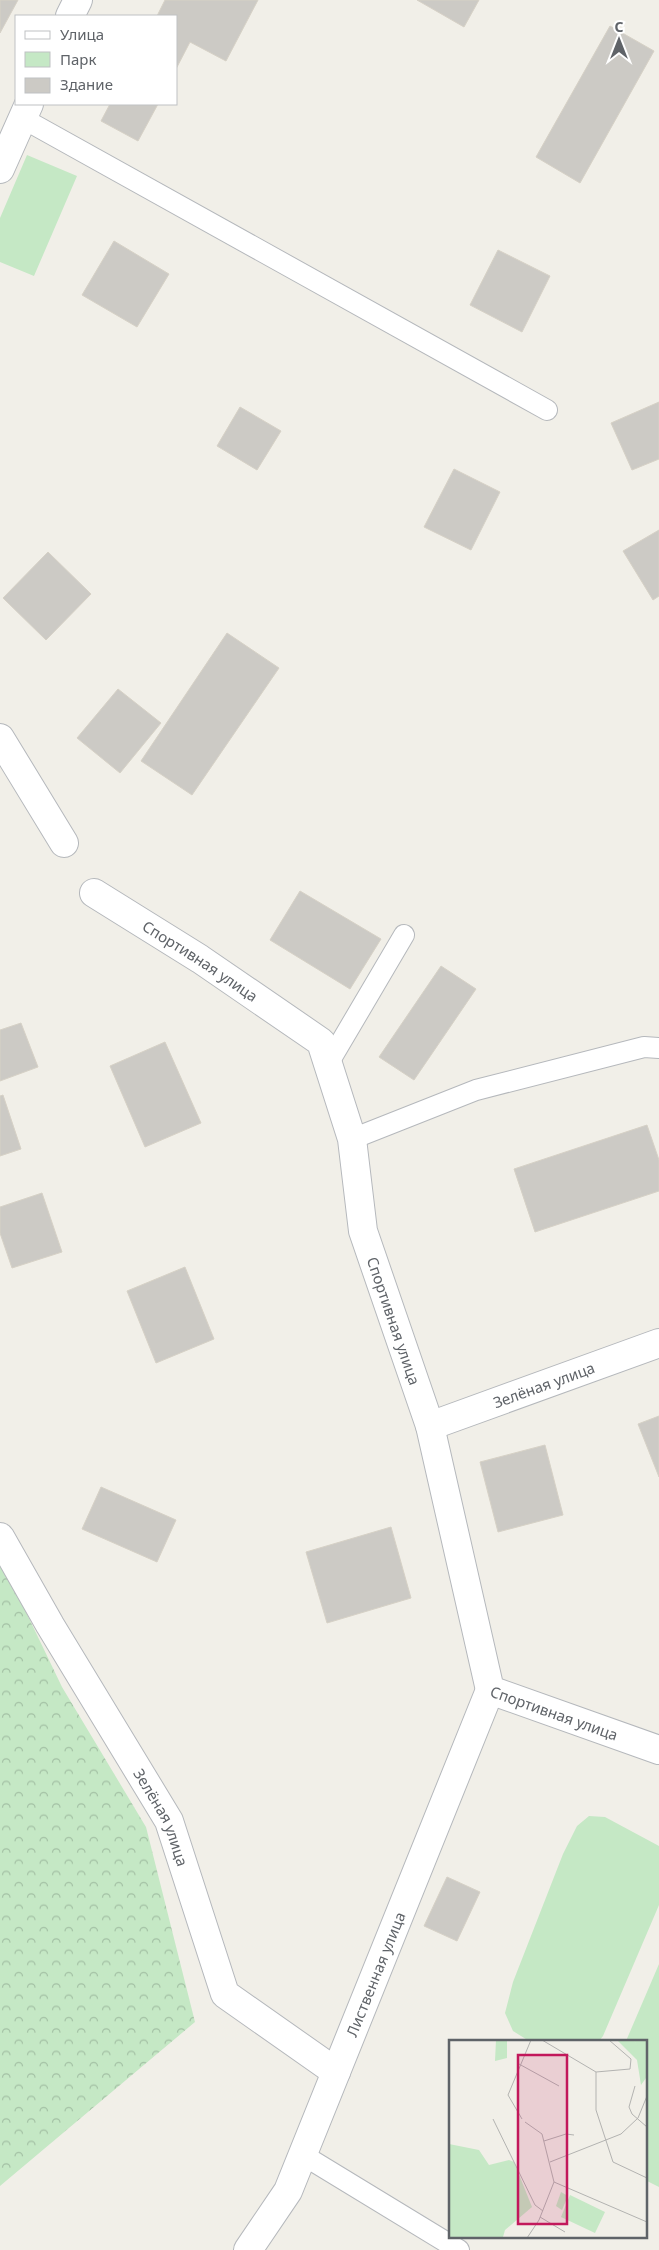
<svg xmlns="http://www.w3.org/2000/svg" width="659" height="2250" viewBox="0 0 659 2250" font-family="'Noto Sans',sans-serif">
<style>
.green{fill:#c5e8c5}
.forest{fill:url(#forest-crowns)}
.building{fill:#cccac5;stroke:#d6d1c6}
.lines{fill:none;stroke-linecap:round;stroke-linejoin:round}
.service-casing{stroke:#b5b8bc;stroke-width:22}
.minor-casing{stroke:#b5b8bc;stroke-width:30}
.service{stroke:#fff;stroke-width:20}
.minor{stroke:#fff;stroke-width:28}
.labels{text-anchor:middle;dominant-baseline:central;stroke-width:4;stroke-linejoin:round;paint-order:stroke}
.street-label{font-size:15px;fill:#5f6368;stroke:#fff}
.inset-road{fill:none;stroke:#b3b3b1;stroke-width:1}
.view{fill:#c2185b;fill-opacity:0.15;stroke:#c2185b;stroke-width:2.5}
.inset-edge{fill:none;stroke:#5f6368;stroke-width:2.5}
</style>
<defs>
<pattern id="forest-crowns" width="20" height="18" patternUnits="userSpaceOnUse" patternTransform="scale(1.25)"><rect width="20" height="18" fill="#c5e8c5"/><path d="M2 6a3 3 0 1 1 6 0M12 15a3 3 0 1 1 6 0" fill="none" stroke="#a3c0a4"/></pattern>
</defs>
<rect width="100%" height="100%" fill="#f1efe8"/>
<path class="green" d="M27,155L77,176L34,276L0,262V218Z
M589,1816L605,1817L659,1846V1905L603,2036L599,2041H529L513,2031L505,2013L513,1982L563,1854L577,1826Z
M659,1964V2187L645,2180V2041H626Z"/>
<path class="forest" d="M0,1558L62,1687L146,1827L195,2022L0,2186Z"/>
<path class="building" d="M0,0H18L0,33Z
M165,0H258L226,61L190,42L176,69V16H157Z
M417,0H479L464,27Z
M610,26L654,51L580,183L536,157Z
M110,104H158L138,141L101,121Z
M114,241L169,274L137,327L82,295Z
M498,250L550,276L522,332L470,305Z
M659,402V459L632,470L611,423Z
M240,407L281,431L257,470L217,446Z
M454,469L500,492L471,550L424,527Z
M659,530V596L653,600L623,551Z
M48,552L91,594L46,640L3,598Z
M227,633L279,668L192,795L141,761Z
M118,689L161,723L120,773L77,738Z
M300,891L381,939L350,989L270,940Z
M441,966L476,989L414,1080L379,1057Z
M21,1023L38,1067L0,1081V1030Z
M165,1042L201,1123L145,1147L110,1066Z
M3,1095L21,1149L0,1156V1096Z
M647,1125L659,1160V1191L535,1232L514,1169Z
M42,1193L62,1252L12,1268L0,1233V1207Z
M185,1267L214,1339L156,1363L127,1291Z
M659,1416V1477L638,1424Z
M545,1445L563,1515L498,1532L480,1462Z
M101,1487L176,1520L157,1562L82,1529Z
M391,1527L411,1598L327,1623L306,1552Z
M447,1877L480,1892L457,1941L424,1926Z"/>
<g class="lines">
<g class="service-casing">
<path id="service" d="M22,118L547,410
M328,1064L404,935
M352,1139L476,1090L644,1047L659,1048
M303,2155L459,2250"/>
</g>
<g class="minor-casing">
<g id="minor">
<path d="M70,16L78,0"/>
<path d="M0,169L29,104"/>
<path d="M0,738L64,843"/>
<path id="s1" d="M94,893L200,959L321,1042L352,1139L363,1231L430,1426L490,1690L659,1750"/>
<path id="s2" d="M430,1426L659,1343"/>
<path id="s3" d="M0,1537L50,1625L169,1821L225,1994L336,2072"/>
<path id="s4" d="M248,2250L288,2191L490,1690"/>
</g>
</g>
<use href="#service" class="service"/>
<use href="#minor" class="minor"/>
</g>
<g class="labels">
<g class="street-label">
<text stroke="none"><textPath href="#s1" startOffset="126">Спортивная улица</textPath></text>
<text stroke="none"><textPath href="#s1" startOffset="561">Спортивная улица</textPath></text>
<text stroke="none"><textPath href="#s2" startOffset="121">Зелёная улица</textPath></text>
<text stroke="none"><textPath href="#s1" startOffset="1011">Спортивная улица</textPath></text>
<text stroke="none"><textPath href="#s3" startOffset="324">Зелёная улица</textPath></text>
<text stroke="none"><textPath href="#s4" startOffset="305">Лиственная улица</textPath></text>
</g>
</g>
<g transform="translate(449 2040)">
<rect width="198" height="198" fill="#f1efe8"/>
<path d="M185,0H197V20L194,19ZM112,152L119,156L113,170L107,166ZM121,155L156,172L146,193L112,177Z" fill="#c5e8c5"/>
<path d="M47,0H58V18L46,21ZM168,0H185L197,20V38L192,45L188,20ZM0,104L30,110L40,125L60,120L65,122L83,167L56,190L54,197H0Z" fill="#c5e8c5"/>
<path class="inset-road" d="M93,0L147,32V70L164,122L198,138M70,24L110,46M147,32L181,29L182,19L160,0M186,46L180,67L183,74L198,87M44,79L86,165L94,171M73,79L59,55L82,0M76,82L93,94L105,142L198,182M95,101L117,94L125,95M101,122L172,94L189,78L198,56M91,177L116,192M78,198L90,180L105,142"/>
<path class="view" d="M69,15H118V184H69Z"/>
<rect width="198" height="198" class="inset-edge"/>
</g>
<rect x="15" y="15" width="162" height="90" fill="#ffffff" stroke="#bfc1c3"/>
<rect x="25" y="31" width="25" height="8" fill="#ffffff" stroke="#bfc1c3"/>
<text x="60" y="40" font-size="15" fill="#5f6368">Улица</text>
<rect x="25" y="52" width="25" height="15" fill="#c5e8c5" stroke="#bfc1c3"/>
<text x="60" y="65" font-size="15" fill="#5f6368">Парк</text>
<rect x="25" y="78" width="25" height="15" fill="#cccac5" stroke="#bfc1c3"/>
<text x="60" y="90" font-size="15" fill="#5f6368">Здание</text>
<g transform="translate(619 40)" stroke="#ffffff" stroke-width="4" paint-order="stroke">
<path d="M0-4L9 19L0 12L-9 19Z" fill="#5f6368"/>
<text y="-8" font-size="14" font-weight="bold" text-anchor="middle" fill="#5f6368">С</text>
</g>
</svg>
